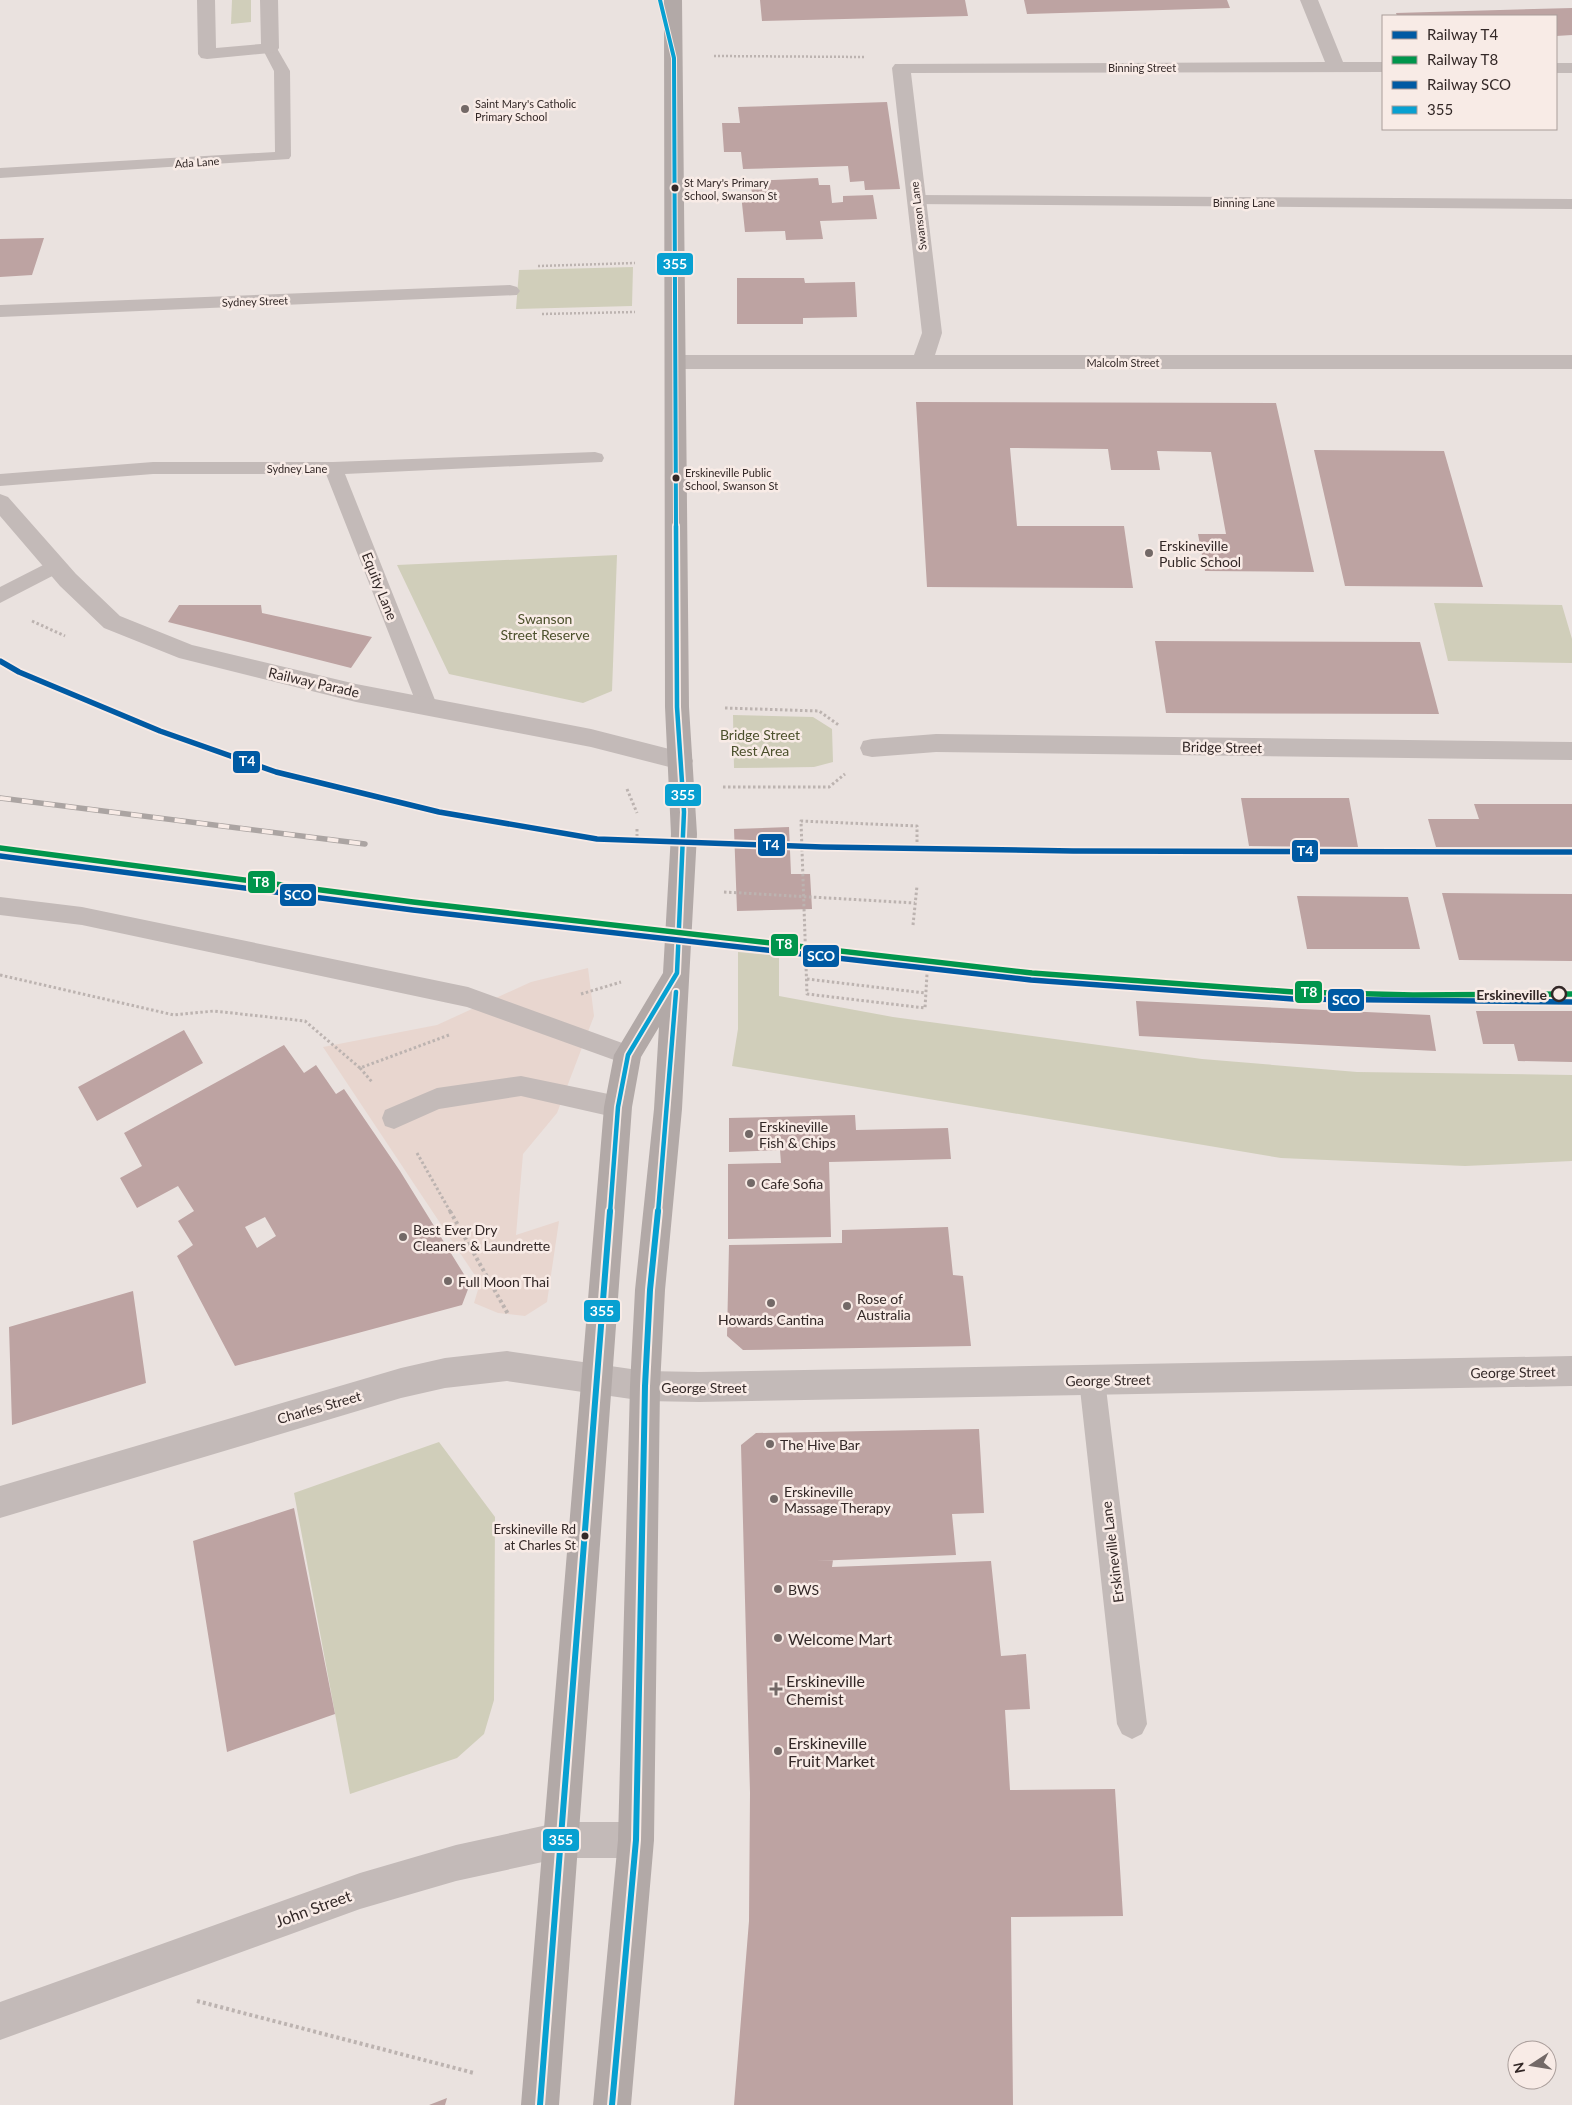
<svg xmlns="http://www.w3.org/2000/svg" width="1572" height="2105" viewBox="0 0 1572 2105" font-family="Lato,sans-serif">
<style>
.green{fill:#d0ceba}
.plaza{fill:#e8d6cf}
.building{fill:#bda3a2;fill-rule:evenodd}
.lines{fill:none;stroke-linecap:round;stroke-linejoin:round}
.path-far2{stroke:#bcb3b0;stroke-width:2.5;stroke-dasharray:2 2;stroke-linecap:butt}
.path-far1{stroke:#bcb3b0;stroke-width:3;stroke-dasharray:2.5 2.5;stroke-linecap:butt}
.path{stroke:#bcb3b0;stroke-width:4;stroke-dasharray:3 3;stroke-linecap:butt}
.service{fill:#c3bab8;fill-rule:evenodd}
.minor{fill:#c3bab8;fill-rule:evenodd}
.tertiary{fill:#c3bab8;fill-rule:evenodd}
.primary{fill:#b2a9a7;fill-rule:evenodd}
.rail-casing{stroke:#aba4a2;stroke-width:5.5}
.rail{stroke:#f8ebe6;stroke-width:4;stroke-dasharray:11;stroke-linecap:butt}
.bus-1-far2-casing{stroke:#f8ebe6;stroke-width:6}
.bus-1-far1-casing{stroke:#f8ebe6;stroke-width:8}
.bus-1-casing{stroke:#f8ebe6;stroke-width:10}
.bus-1-far2{stroke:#08a0d1;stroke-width:4}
.bus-1-far1{stroke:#08a0d1;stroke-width:4.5}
.bus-1{stroke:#08a0d1;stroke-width:6}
.rail-1-casing{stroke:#f8ebe6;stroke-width:9}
.rail-2-casing{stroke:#f8ebe6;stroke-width:9}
.rail-3-casing{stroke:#f8ebe6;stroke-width:9}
.rail-1{stroke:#005aa3;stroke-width:5.5}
.rail-2{stroke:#00954c;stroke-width:5.5}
.rail-3{stroke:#005aa3;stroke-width:5.5}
.poi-dot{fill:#736967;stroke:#f8ebe6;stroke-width:2}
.bus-dot{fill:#332827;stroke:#f8ebe6;stroke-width:2}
.stop-dot{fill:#f8ebe6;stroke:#332827;stroke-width:2.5}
.labels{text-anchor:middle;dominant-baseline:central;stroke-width:5;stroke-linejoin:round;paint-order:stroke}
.far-street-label{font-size:11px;fill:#332827;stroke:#f8ebe6}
.far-poi-label{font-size:11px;fill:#332827;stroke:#f8ebe6;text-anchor:start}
.far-bus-label{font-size:11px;fill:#332827;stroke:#f8ebe6;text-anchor:start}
.bus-label{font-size:13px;fill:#332827;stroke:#f8ebe6;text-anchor:end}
.poi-label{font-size:14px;fill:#332827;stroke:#f8ebe6;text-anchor:start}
.street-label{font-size:14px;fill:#332827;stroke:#f8ebe6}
.park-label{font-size:14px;fill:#4c502c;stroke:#f8ebe6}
.stop-label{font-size:14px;font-weight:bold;fill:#332827;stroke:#f8ebe6;text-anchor:end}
.near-poi-label{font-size:16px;fill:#332827;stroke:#f8ebe6;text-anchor:start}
.near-street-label{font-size:16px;fill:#332827;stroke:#f8ebe6}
.line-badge{stroke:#f8ebe6;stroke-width:2}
.badge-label{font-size:14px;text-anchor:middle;font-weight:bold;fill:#fff}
</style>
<rect width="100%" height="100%" fill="#eae2df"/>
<path class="green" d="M232,0H251V22L231,24Z
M633,267L632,306L516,309L519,270Z
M617,555L612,691L583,703L449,674L397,565Z
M1434,603L1562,605L1572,639V663L1448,661Z
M733,715L813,717L832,729L833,762L814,767L734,768Z
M738,952L779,956V996L893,1017L1202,1059L1357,1072L1572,1075V1161L1465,1166L1281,1158L732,1066L738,1029Z
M439,1442L495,1517L494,1700L484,1734L457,1758L350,1794L294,1493Z"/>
<path class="plaza" d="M588,968L594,1016L557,1113L523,1154L516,1235L559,1221L547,1302L525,1316L498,1313L474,1303L480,1283L323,1047L437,1025L531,982Z"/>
<path class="building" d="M760,0H965L968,16L762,21Z
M1024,0H1227L1230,8L1027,14Z
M1572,8V35L1556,36V16H1397L1396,13Z
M887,102L900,189L865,190L864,181L850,182L848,166L743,169L741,152H724L722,123H740L738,107Z
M818,178L819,185H830L832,203L843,202V196L873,195L877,219L820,221L823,239L786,240L785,231L745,232L741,194L752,193L750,181Z
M44,238L32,275L0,277V239Z
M737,278H804L805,283L855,282L857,317L803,318V324H737Z
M916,402L1276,403L1314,572L1205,571L1198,534H1226L1211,452L1157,451L1160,470H1111L1108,449L1010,448L1017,526H1124L1133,588L927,587Z
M1314,450L1444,451L1483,587L1345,586Z
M179,605H261L262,613L372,637L351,668L168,622Z
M1155,641L1420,642L1439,714L1166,713Z
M1241,798H1349L1358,847L1249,846Z
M1474,804H1572V847H1436L1428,819H1479Z
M789,827L791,874H810L812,909L737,911L734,829Z
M1442,893L1572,894V961L1459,960Z
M1297,896L1408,897L1420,949H1307Z
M1136,1001L1430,1015L1436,1051L1139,1036Z
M1476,1011H1572V1062L1518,1061L1514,1044H1483Z
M184,1030L203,1063L97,1121L78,1087Z
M284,1045L304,1073L316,1065L336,1094L344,1089L400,1171L470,1284L462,1305L235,1366L177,1256L193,1245L178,1221L194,1211L178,1186L137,1208L120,1178L142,1166L124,1133ZM265,1217L276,1236L257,1248L245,1227Z
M855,1115L856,1130L948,1128L951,1159L829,1162L831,1237L728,1239V1164L781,1163L780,1150L729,1152V1118Z
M948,1227L953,1275L963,1276L971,1346L743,1350L727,1336L729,1245L842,1243V1230Z
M133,1291L146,1383L12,1425L9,1327Z
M979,1429L984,1513L952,1514L956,1555L815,1561L833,1560L832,1567L991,1561L1001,1656L1026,1654L1030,1709L1005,1710L1010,1790L1115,1789L1123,1916L1011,1917L1013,2105H734L749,1921L750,1793L741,1445L756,1433Z
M294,1508L335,1714L227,1752L193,1541Z
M447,2098L445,2105H429Z"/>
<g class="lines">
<path class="path-far2" d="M714,56L865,57
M538,266L635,263
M542,314L635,312"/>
<path class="path-far1" d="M32,621L65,636
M725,708L819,711L840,726
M723,787H829L845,774
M627,789L637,813
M637,829V843
M917,842V826L801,821L807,994L925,1008L927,974
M724,892L915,903
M913,925L917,886
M0,975L174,1015L214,1011L305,1021L360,1068L449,1035
M807,979L925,993
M581,994L621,982
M360,1068L372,1082
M417,1153L451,1213"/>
<path class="path" d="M450,1211L508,1314
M197,2001L474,2073"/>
<path class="service" d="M270,43L275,45L290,71L291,156L289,159L0,178V168L275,152L274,71L262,48Z
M916,195L1572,199V209L910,204L908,200L910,196Z
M595,452L602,454L604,458L602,462L345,474L437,705L434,711L427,713L420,711L417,705L326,474H153L0,486V474L153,462H333Z
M55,559L62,561L65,566L62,571L0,603V587Z
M0,897L82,907L468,987L636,1048L640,1055L636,1062L628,1065L467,1007L82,925L0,915Z
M521,1076L618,1096L627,1100L630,1107L627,1114L618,1118L521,1096L439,1109L394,1129L385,1126L382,1118L385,1110L437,1088Z
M1092,1367L1101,1371L1105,1380L1147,1724L1142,1734L1132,1739L1122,1734L1117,1724L1079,1380L1083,1371Z"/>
<path class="minor" d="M197,0H215L216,48L261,44L260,0H278L279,48L276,52L270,53L207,59L201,58L198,54Z
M1300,0H1318L1343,62H1383V72L911,73L942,333L935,355H1572V369H675L668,367L665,362L668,357L675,355H914L922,333L892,68L895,64L1325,62Z
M1556,63H1572V73H1556Z
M510,285L517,287L520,291L517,295L0,317V305Z
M936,734L1572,742V760L936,752L872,757L863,755L860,748L863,741L872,739Z
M507,1351L645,1371L699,1372L1572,1356V1386L699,1402L645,1401L507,1381L445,1388L401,1398L0,1518V1486L401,1368L445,1358Z
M561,1822H636L648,1828L654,1840L648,1852L636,1858H561L456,1881L360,1909L0,2040V2002L360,1873L456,1845Z"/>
<path class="tertiary" d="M0,494L8,497L76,574L120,616L192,645L356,684L591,729L681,752L690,754L693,761L690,768L681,770L591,747L356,702L179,658L104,628L60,586L0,516Z"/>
<path class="primary" d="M664,0H682L689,707L697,834L682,1109L665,1290L660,1386L654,1840L631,2105H593L618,1840L630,1386L635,1290L654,1109L659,1027L641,1057L632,1107L559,2105H521L604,1107L614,1055L663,973L671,834L665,707Z"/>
<g class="rail-casing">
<path id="rail" d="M0,798L365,844"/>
</g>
<use href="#rail" class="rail"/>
<g class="bus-1-far2-casing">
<path id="bus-1-far2" d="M660,0L674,58L676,527"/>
</g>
<g class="bus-1-far1-casing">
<path id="bus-1-far1" d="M610,1213L618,1107L628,1055L677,973L684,812L677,707L676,526
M658,1213L676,992"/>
</g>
<g class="bus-1-casing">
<path id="bus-1" d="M540,2105L610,1211
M612,2105L636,1840L645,1386L650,1290L658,1211"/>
</g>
<use href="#bus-1-far2" class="bus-1-far2"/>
<use href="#bus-1-far1" class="bus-1-far1"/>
<use href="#bus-1" class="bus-1"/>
<g class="rail-1-casing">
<path id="rail-1" d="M0,661L19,672L160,731L276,772L439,812L597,839L822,847L1073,851L1572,852"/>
</g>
<g class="rail-2-casing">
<path id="rail-2" d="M0,848L413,902L1032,973L1294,992L1413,995L1572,994"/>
</g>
<g class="rail-3-casing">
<path id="rail-3" d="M0,856L413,910L1031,980L1293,999L1572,1002"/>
</g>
<use href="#rail-1" class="rail-1"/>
<use href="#rail-2" class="rail-2"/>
<use href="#rail-3" class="rail-3"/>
</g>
<g class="poi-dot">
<circle cx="465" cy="109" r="5"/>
<circle cx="1149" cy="553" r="5"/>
<circle cx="749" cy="1134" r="5"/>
<circle cx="751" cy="1183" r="5"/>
<circle cx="403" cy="1237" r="5"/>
<circle cx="448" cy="1281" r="5"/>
<circle cx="771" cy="1303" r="5"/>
<circle cx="847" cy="1306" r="5"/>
<circle cx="770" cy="1444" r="5"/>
<circle cx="774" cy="1499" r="5"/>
<circle cx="778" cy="1589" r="5"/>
<circle cx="778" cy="1638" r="5"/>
<path d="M773.5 1681.5h5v5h5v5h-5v5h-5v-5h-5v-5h5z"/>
<circle cx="778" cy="1751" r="5"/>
</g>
<g class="bus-dot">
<circle cx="675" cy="188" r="4.5"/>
<circle cx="676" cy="478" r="4.5"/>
<circle cx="585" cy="1536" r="4.5"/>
</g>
<circle class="stop-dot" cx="1559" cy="994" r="7"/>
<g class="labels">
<g class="far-street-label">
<text x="1142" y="67">Binning Street</text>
<text transform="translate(197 162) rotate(-4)">Ada Lane</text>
<text x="1244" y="202">Binning Lane</text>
<text transform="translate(918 216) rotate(-97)">Swanson Lane</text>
<text transform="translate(255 301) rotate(-2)">Sydney Street</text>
<text x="1123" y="362">Malcolm Street</text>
<text x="297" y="468">Sydney Lane</text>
</g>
<g class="far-poi-label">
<text x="475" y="103">Saint Mary's Catholic<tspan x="475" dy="13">Primary School</tspan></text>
</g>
<g class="far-bus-label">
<text x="684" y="182">St Mary's Primary<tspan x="684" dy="13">School, Swanson St</tspan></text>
<text x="685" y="472">Erskineville Public<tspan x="685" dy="13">School, Swanson St</tspan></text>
</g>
<g class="bus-label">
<text x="576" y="1529">Erskineville Rd<tspan x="576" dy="16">at Charles St</tspan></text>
</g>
<g class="poi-label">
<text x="1159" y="545">Erskineville<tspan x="1159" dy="16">Public School</tspan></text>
<text x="759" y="1126">Erskineville<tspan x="759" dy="16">Fish &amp; Chips</tspan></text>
<text x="761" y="1183">Cafe Sofia</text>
<text x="413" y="1229">Best Ever Dry<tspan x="413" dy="16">Cleaners &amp; Laundrette</tspan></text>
<text x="458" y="1281">Full Moon Thai</text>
<text x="857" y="1298">Rose of<tspan x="857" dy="16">Australia</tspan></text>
<text x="771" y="1319" text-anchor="middle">Howards Cantina</text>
<text x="780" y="1444">The Hive Bar</text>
<text x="784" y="1491">Erskineville<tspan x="784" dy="16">Massage Therapy</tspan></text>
<text x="788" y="1589">BWS</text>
</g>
<g class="street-label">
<text transform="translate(380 586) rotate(68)">Equity Lane</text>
<text transform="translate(314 682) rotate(13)">Railway Parade</text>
<text transform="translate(1222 747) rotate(1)">Bridge Street</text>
<text transform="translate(1513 1372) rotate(-1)">George Street</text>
<text transform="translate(1108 1380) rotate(-1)">George Street</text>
<text x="704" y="1387">George Street</text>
<text transform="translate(319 1407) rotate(-16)">Charles Street</text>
<text transform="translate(1112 1552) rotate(-97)">Erskineville Lane</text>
</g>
<g class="park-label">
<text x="545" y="618">Swanson<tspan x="545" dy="16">Street Reserve</tspan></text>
<text x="760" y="734">Bridge Street<tspan x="760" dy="16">Rest Area</tspan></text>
</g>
<g class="stop-label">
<text x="1547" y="994">Erskineville</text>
</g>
<g class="near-poi-label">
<text x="788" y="1638">Welcome Mart</text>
<text x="786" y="1680">Erskineville<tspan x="786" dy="18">Chemist</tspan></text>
<text x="788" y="1742">Erskineville<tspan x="788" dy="18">Fruit Market</tspan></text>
</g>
<g class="near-street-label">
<text transform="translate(313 1908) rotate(-20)">John Street</text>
</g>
</g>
<g class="line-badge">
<rect x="656" y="252" width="38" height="24" rx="5" fill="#08a0d1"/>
<rect x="232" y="750" width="29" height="24" rx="5" fill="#005aa3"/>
<rect x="664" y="783" width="38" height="24" rx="5" fill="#08a0d1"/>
<rect x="757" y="833" width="29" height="24" rx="5" fill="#005aa3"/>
<rect x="1291" y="839" width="28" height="24" rx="5" fill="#005aa3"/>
<rect x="247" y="870" width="29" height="24" rx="5" fill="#00954c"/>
<rect x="279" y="883" width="38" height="24" rx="5" fill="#005aa3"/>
<rect x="770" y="933" width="29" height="24" rx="5" fill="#00954c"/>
<rect x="802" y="944" width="38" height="24" rx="5" fill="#005aa3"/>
<rect x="1294" y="980" width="29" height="24" rx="5" fill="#00954c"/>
<rect x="1327" y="988" width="38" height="24" rx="5" fill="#005aa3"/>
<rect x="583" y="1299" width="38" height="24" rx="5" fill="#08a0d1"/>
<rect x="542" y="1828" width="38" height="24" rx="5" fill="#08a0d1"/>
</g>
<g class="badge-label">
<text x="675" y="269">355</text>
<text x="247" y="766">T4</text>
<text x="683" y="800">355</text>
<text x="771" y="850">T4</text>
<text x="1305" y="856">T4</text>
<text x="261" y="887">T8</text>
<text x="298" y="900">SCO</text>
<text x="784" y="949">T8</text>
<text x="821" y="961">SCO</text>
<text x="1309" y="997">T8</text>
<text x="1346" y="1005">SCO</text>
<text x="602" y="1316">355</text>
<text x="561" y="1845">355</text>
</g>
<rect x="1382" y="15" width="175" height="115" fill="#f8ebe6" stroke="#a99d9a"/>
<rect x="1392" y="31" width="25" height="8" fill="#005aa3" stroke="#a99d9a"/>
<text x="1427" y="40" font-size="15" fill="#332827">Railway T4</text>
<rect x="1392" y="56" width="25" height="8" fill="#00954c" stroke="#a99d9a"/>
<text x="1427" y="65" font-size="15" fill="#332827">Railway T8</text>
<rect x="1392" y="81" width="25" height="8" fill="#005aa3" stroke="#a99d9a"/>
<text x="1427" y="90" font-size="15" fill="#332827">Railway SCO</text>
<rect x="1392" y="106" width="25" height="8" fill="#08a0d1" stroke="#a99d9a"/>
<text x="1427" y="115" font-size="15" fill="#332827">355</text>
<g transform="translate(1532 2065) rotate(258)"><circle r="24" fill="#f8ebe6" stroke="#a99d9a"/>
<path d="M0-4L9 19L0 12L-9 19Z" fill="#736967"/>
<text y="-8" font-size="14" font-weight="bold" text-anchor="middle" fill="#332827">N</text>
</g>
</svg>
